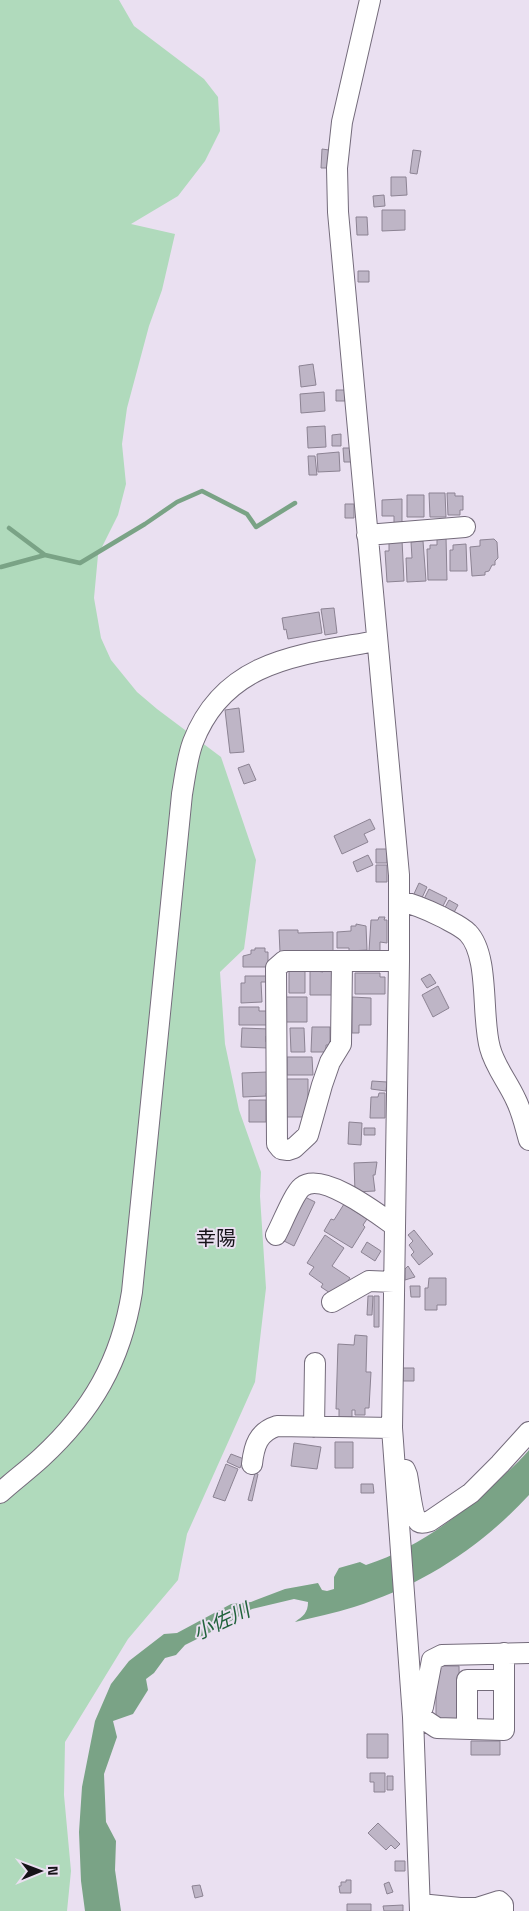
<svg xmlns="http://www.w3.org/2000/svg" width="529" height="1911" viewBox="0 0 529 1911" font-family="'Titillium Web','Noto Sans JP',sans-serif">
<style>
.green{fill:#b0dabc}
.water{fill:#7aa386}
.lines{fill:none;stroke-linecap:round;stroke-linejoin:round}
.stream{stroke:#7aa386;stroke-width:4.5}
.building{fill:#beb5c6;stroke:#8c8393}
.minor-casing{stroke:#746b7b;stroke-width:22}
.minor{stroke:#fff;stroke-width:20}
.labels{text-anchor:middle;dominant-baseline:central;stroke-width:4;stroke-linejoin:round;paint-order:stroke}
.neighbourhood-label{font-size:20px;fill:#151218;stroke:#eae0f1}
.water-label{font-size:20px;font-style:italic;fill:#21623c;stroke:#eae0f1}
</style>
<rect width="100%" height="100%" fill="#eae0f1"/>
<path class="green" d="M0,0H119L134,26L204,79L218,97L220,131L205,161L178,196L131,224L175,234L162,290L149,326L127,408L122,444L126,484L118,515L98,555L94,598L101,638L111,660L137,692L157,709L221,757L256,860L244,949L220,972L225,1044L239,1110L261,1172L260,1196L266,1288L255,1382L187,1534L178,1580L128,1639L65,1742L64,1795L71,1871L67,1911H0Z"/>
<path class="water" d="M529,1450V1495C481,1547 421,1586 354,1607C335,1613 314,1617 295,1622C303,1616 308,1613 308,1602L294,1599L252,1609L215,1630L185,1645L176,1655L165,1658L154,1673L146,1679L148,1690L133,1714L113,1721L117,1737L104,1774L106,1822L116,1841L115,1870L121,1911H85L81,1881L79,1832L82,1787L95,1721L111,1684L129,1661L164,1634L177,1633L231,1604L251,1602L285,1589L318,1583L322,1590L327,1591L334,1589V1577L339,1568L360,1562L366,1565C413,1550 454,1520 491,1487C504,1475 518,1463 529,1450Z"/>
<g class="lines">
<path class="stream" d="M9,528L45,555
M1,567L45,555L80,563L145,524L177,502L202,491L247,514L256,527L295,503"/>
</g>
<path class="building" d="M322,149L329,150L328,168H321Z
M413,150L421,151L417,174L410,173Z
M391,177H406L407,195L391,196Z
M384,195L385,206L374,207L373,196Z
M382,210H405V230L382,231Z
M356,217H367L368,235H357Z
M358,271H369V282H358Z
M313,364L316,385L301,387L299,366Z
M336,390H345V401H336Z
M324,392L325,411L301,413L300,394Z
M325,426L326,447L308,448L307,427Z
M341,434V446H332V435Z
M343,448H350L351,462H344Z
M339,452L340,471L318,472L317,454Z
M308,456H315L317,475H309Z
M429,493H445L446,517H430Z
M447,493H455V496H463V510H460V515H448Z
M407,495H424V517H407Z
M402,499V523H394V516H382V500Z
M345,504H354V518H345Z
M437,537H446L447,580H428L427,549H430V545H437Z
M494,539L497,542L498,558L495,561V565H492L489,571L485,572V575L472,576L470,547L480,546V540Z
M402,540L404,581L387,582L385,551H389V541Z
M423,541L426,581L407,582L406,558H412L411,542Z
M466,544L467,571H450V550H453V545Z
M334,608L337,633L325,635L321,609Z
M319,612L322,633L288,639L286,629L284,630L282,618Z
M239,708L244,752L230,753L225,710Z
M249,764L256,780L244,784L238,768Z
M370,819L375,829L364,834L368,842L342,854L334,836Z
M376,849H387V863H376Z
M368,855L373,865L357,872L353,862Z
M376,865H387V882H376Z
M419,883L427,887L421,900L413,896Z
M429,889L447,898L440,912L422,903Z
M449,900L458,905L451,918L442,913Z
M379,917H385L384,920H387V943L380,942V952L369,951L371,920H378Z
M356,924L366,926L367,950L349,951V948H337V932L351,931V926H356Z
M279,930H298V933L333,932V951L280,952Z
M255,948H265V952H268V967H243V956L251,954V950H255Z
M323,969H332V995H310V970L323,972Z
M305,970V993H289V971Z
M355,973H380V977H385V994H355Z
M430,974L436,983L427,988L421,979Z
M245,976H267V982H261L262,1002L241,1003V983H245Z
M438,986L449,1008L433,1017L422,995Z
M285,997H307V1022H286V1003H285Z
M352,997L371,998V1025H359V1033H352Z
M239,1007H259V1011H268V1025H239Z
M312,1027H330V1045H326V1052H311Z
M242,1028L269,1029V1036H266V1042H268V1048L241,1047Z
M290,1028H304L305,1052H291Z
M287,1057H312L313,1075H287Z
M268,1072V1093H266V1096L243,1097L242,1073Z
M285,1079H308V1107L306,1117H285Z
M372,1081L387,1082L386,1091L371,1089Z
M379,1093H385V1118H370L371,1097H378Z
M249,1100H266V1122H249Z
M349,1122L362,1123L361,1145L348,1144Z
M364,1128H375V1135H364Z
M377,1162L375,1175H373L375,1191L355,1192L354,1163Z
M303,1196L315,1202L294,1246L282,1240Z
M344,1204L367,1219L363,1225L365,1227L352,1248L324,1231L331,1219L334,1220Z
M414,1230L433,1254L419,1265L411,1255L414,1252L409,1245L413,1241L408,1235Z
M325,1235L344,1248L332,1266L350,1278L340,1293L333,1295L321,1287L323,1284L309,1274L314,1267L307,1263Z
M367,1242L381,1251L375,1261L361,1252Z
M408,1266L415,1277L405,1280V1269Z
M429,1278H446V1305H437V1310H425V1288H428Z
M410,1286H420V1297H411Z
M368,1296H373L372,1315H367Z
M374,1296H379V1327H374Z
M355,1335L367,1336L366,1372H371L369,1408H365V1415H355V1410H352V1417H339V1409H336L338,1344L354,1345Z
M403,1368H414V1381H403Z
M335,1442H353V1468H335Z
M294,1443L321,1447L317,1469L291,1466Z
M231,1454L244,1459L240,1468L227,1462Z
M226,1464L238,1469L225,1501L213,1497Z
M255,1473L258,1474L252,1501L248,1500Z
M361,1484H373L374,1493H361Z
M436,1666H459L460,1720H436Z
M367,1734H388V1758H367Z
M471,1741H500V1755H471Z
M370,1773H385V1792H374V1782H370Z
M387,1776H393V1790H387Z
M378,1823L400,1844L395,1849L391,1845L386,1850L368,1833Z
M395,1861H405V1871H395Z
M346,1880H351V1893H340L339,1886H341V1882H346Z
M389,1882L393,1892L387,1894L384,1884Z
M200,1885L203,1896L195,1898L192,1886Z
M347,1904H371V1911H347Z
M403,1905V1911H384L383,1906Z"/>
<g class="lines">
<g class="minor-casing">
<path id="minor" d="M370,0L342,122L337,168L338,212L399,875V961L392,1428L413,1717L420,1911
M367,535L465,527
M399,901C415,904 428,910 442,917C451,922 461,926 468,933C490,956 481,1017 490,1048C495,1067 508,1082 516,1100C522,1112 525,1126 529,1140
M342,961L341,1044L330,1062L322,1085L308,1135L294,1148L288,1150L281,1149L277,1144L276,968L284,961H399
M276,1235C282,1224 294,1193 302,1187C322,1171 378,1214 395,1226
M332,1302L369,1281L394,1282
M314,1427L315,1363
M252,1464C254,1446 258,1432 277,1426L392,1428
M397,1469L405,1470L407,1475C409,1484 412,1517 419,1522C422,1524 427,1522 430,1521L471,1493L500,1464L529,1432
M0,1493C13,1481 28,1470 41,1458C92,1411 121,1361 132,1292L182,794C185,777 187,758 193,742C225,659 301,655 376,641
M415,1715L423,1707L432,1660L442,1655L529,1653
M413,1717L425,1720L437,1728L504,1730V1653
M467,1729V1680H504
M420,1904L460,1908H477L499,1901L503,1905V1911"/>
</g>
<use href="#minor" class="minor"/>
</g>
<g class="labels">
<g class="neighbourhood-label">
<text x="216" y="1237">幸陽</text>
</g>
<g class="water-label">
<text transform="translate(221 1621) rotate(-25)">小佐川</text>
</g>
</g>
<g transform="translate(40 1871) rotate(89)" stroke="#eae0f1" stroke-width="4" paint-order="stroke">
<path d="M0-4L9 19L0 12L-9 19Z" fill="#151218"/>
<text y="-8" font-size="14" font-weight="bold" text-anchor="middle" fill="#151218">N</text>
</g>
</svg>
